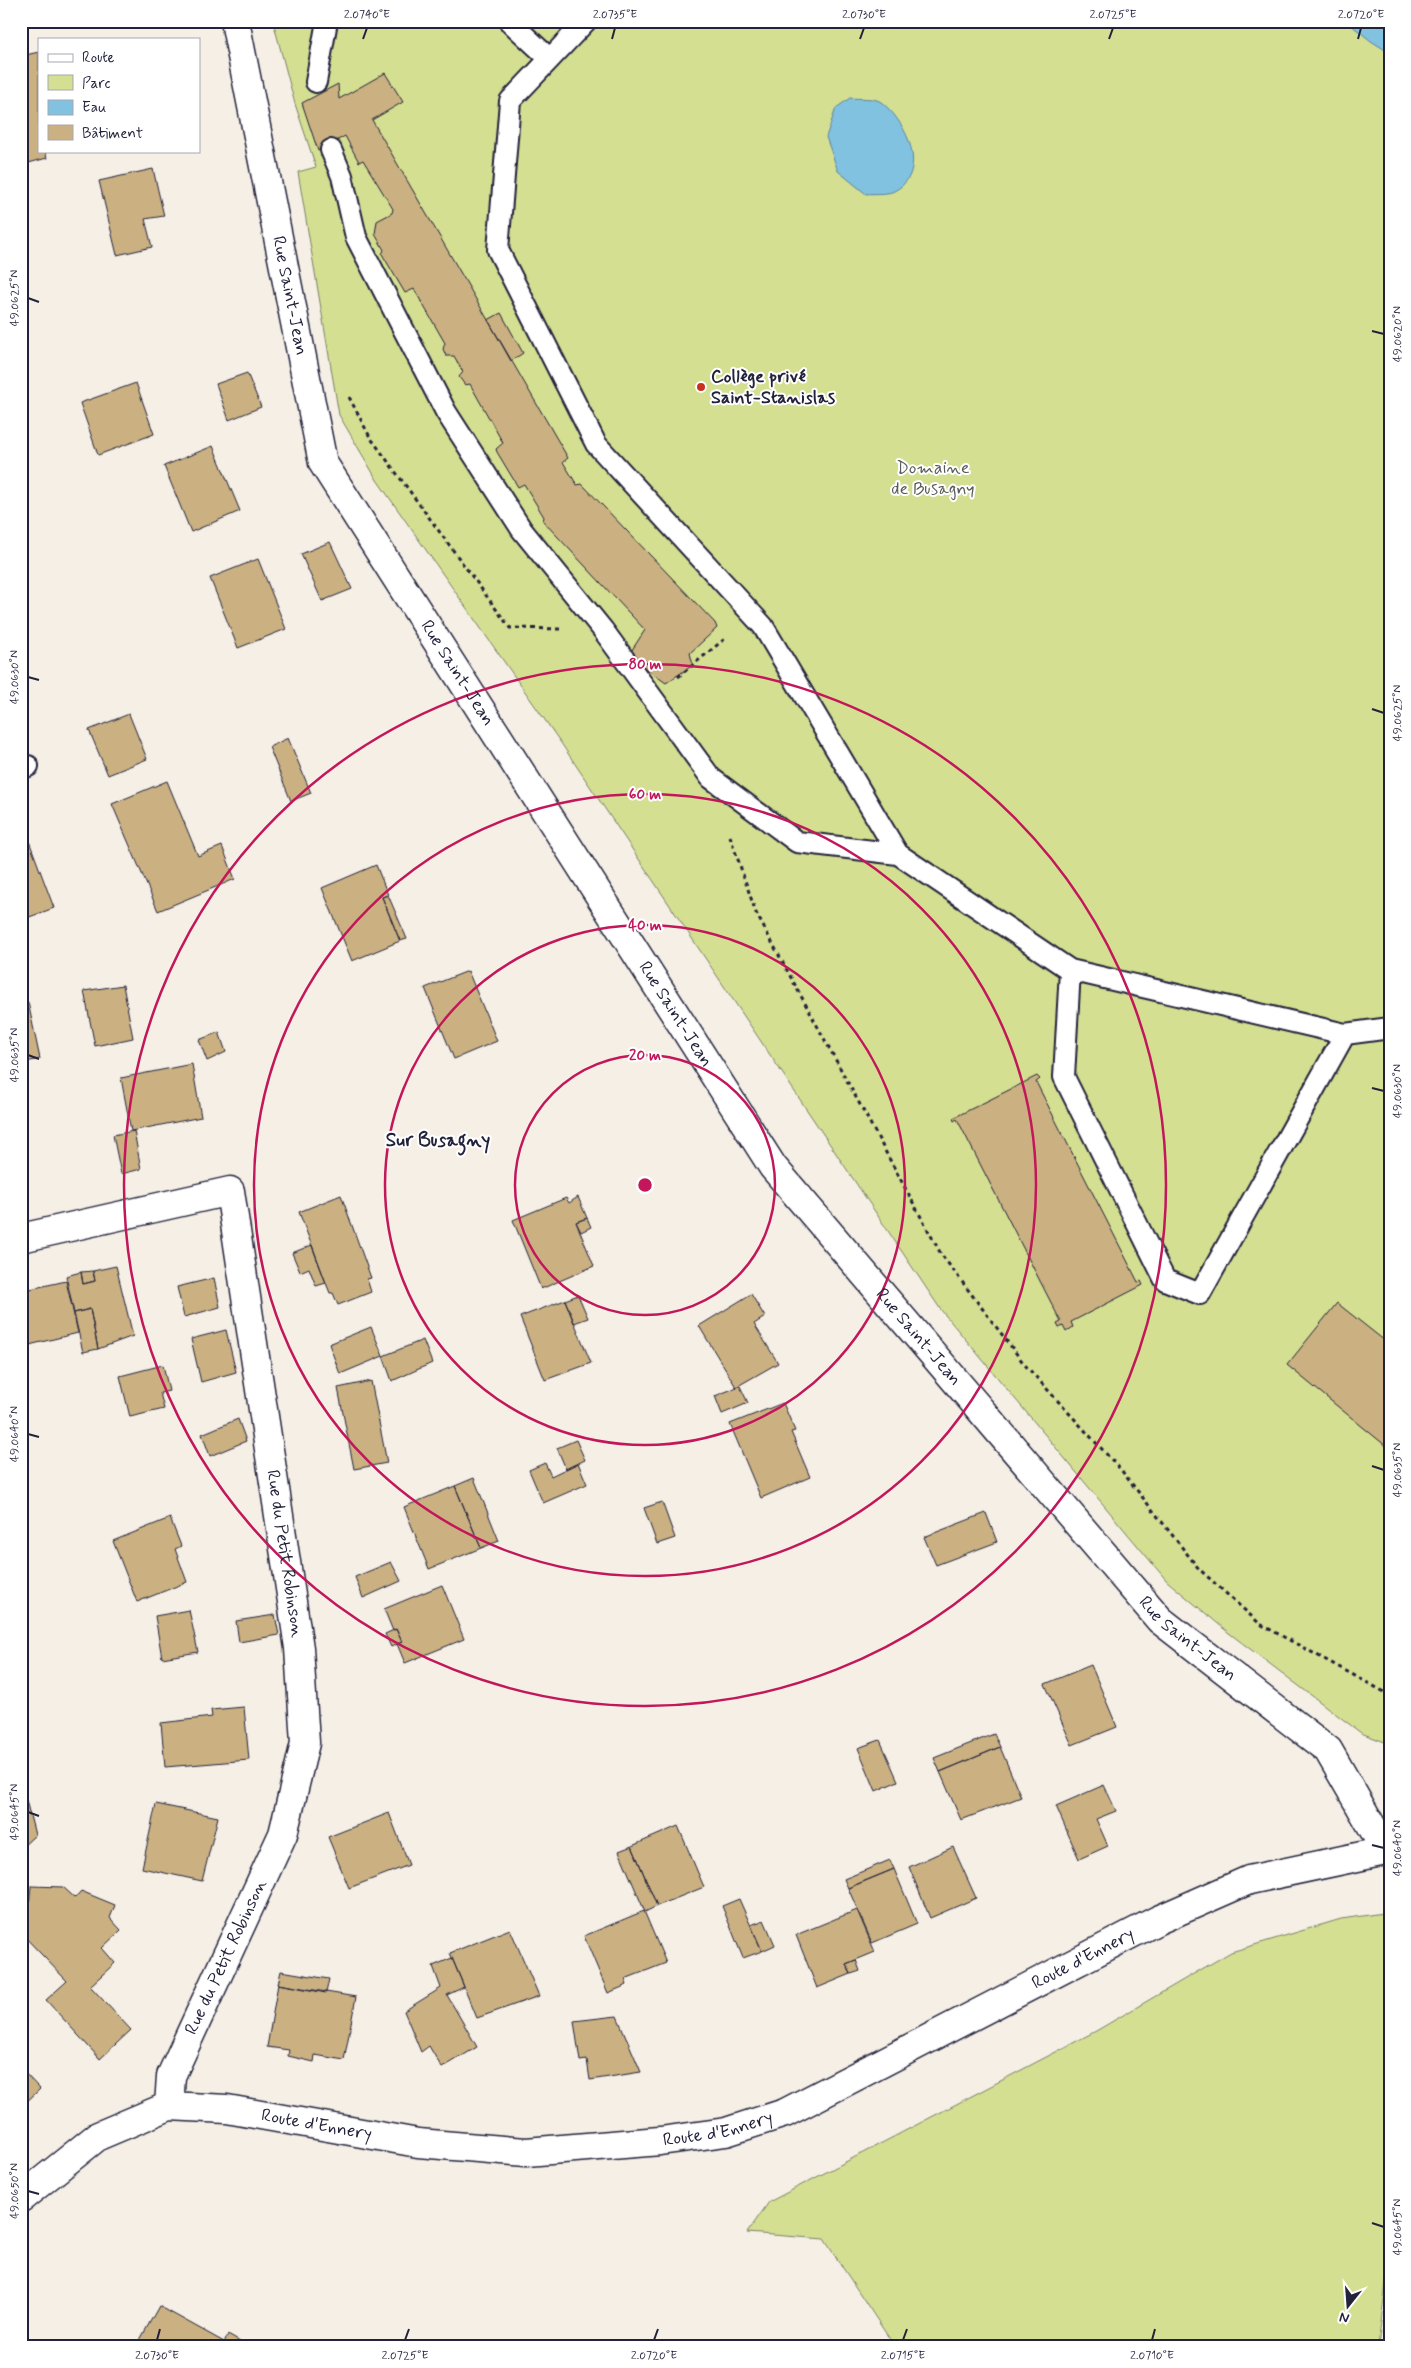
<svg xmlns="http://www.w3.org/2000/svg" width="1411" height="2368" viewBox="0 0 1411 2368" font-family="Mynerve,sans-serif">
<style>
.green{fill:#d4df92;stroke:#7b8066}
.water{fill:#81c2e1;stroke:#5b829f}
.building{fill:#cbb181;stroke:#22223b}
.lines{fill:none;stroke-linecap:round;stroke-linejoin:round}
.service-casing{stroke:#22223b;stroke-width:24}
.minor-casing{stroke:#22223b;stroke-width:31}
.tertiary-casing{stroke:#22223b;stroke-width:31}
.path{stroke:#22223b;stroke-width:3;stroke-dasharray:4 4;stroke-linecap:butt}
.service{stroke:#fff;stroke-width:20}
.minor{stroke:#fff;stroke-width:28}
.tertiary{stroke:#fff;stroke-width:28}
.ticks{fill:none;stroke:#22223b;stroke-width:2}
.ring{fill:none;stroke:#c2185b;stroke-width:2.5}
.poi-dot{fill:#c8321e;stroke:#fff;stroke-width:2}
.labels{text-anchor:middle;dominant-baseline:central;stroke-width:4;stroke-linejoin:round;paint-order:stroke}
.street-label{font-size:18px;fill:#22223b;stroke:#fff}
.poi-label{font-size:18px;font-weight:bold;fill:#22223b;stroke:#fff;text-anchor:start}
.park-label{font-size:18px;fill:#575b55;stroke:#fff}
.neighbourhood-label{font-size:19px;font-weight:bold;fill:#22223b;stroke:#fff}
.centre{fill:#c2185b;stroke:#fff;stroke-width:2.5}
.ring-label{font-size:15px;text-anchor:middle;font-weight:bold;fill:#c2185b;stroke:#fff;stroke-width:4;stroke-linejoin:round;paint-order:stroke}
.neatline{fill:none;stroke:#22223b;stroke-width:2}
.ticks-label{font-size:12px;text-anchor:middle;fill:#22223b}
</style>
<rect width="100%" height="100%" fill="#f5efe6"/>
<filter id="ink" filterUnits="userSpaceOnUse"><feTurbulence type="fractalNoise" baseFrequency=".02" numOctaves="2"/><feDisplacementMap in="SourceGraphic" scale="10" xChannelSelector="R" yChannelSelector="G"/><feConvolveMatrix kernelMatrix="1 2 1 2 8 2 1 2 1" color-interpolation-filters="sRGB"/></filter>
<g filter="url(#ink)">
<path class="green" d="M273,21H1390V1744L1361,1733L1229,1633L1167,1581L941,1310L561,743L377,480L339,415L298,172L316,167L295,104Z
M1390,1912V2250L1378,2347H895L824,2239L747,2233L769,2202L1096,2031L1231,1952L1341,1919Z"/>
<path class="water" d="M1346,21H1390V53L1371,41Z
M850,98C859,99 874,97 881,102C905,120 930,170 896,190C889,195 874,193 866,194L838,171L826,137L836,108Z"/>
<path class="building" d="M66,21H84L85,22L68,26Z
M39,52V151H45L47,158L21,165V56Z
M385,73L403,102L372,120L568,458L563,462L577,485L582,484L715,623L717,628L690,653L693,665L666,683L628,656L645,630L543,521L544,517L524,484L518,487L497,452L496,449L503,443L470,384L465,385L459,377L463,372L454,356H446L443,349L445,343L414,289L405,293L382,254L384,250L375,234L377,221L392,213L393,209L363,160L359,162L345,136L318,151L302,103L338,84L339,99Z
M153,169L164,216L145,219L152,247L117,255L99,181Z
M501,313L523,353L511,361L488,320Z
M247,373L261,407L229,420L216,384Z
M136,383L154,434L98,455L80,403Z
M213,446L240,511L191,532L164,466Z
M330,542L352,589L322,601L301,554Z
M258,559L286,629L238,648L210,578Z
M129,714L147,759L108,775L89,730Z
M288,738L311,793L291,801L269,747Z
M167,781L198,856L222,846L235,879L158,911L112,804Z
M29,841L54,908L21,920V843Z
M376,865L388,895L382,897L400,941L352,961L322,888Z
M388,895L407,939L400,941L382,897Z
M468,971L497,1041L454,1059L425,988Z
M123,985L133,1038L95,1046L84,991Z
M28,1002L40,1059L21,1063V1003Z
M219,1032L226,1052L207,1061L199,1040Z
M192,1064L201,1117L131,1131L121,1078Z
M1037,1076L1040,1079L1036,1082L1138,1282L1141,1281L1143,1285L1071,1322L1073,1327L1066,1332L1063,1326L1059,1328L1057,1324L1061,1322L957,1119L954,1121L953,1118Z
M134,1131L141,1169L121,1174L113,1135Z
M341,1195L371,1278L367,1279L371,1292L338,1305L333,1293H330L326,1283L299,1212Z
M578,1197L587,1218L576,1222L594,1266L541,1289L513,1220L566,1198L569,1203Z
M587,1218L591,1227L581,1232L576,1222Z
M312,1245L326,1283L316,1286L309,1268L300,1272L292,1253Z
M116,1266L133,1336L98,1349L90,1309L74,1313L66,1276L81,1272L83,1284L95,1281L93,1271Z
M93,1271L95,1281L83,1284L81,1272Z
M214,1278L220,1307L184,1317L177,1287Z
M66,1281L78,1333L21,1347V1291Z
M751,1294L765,1317L754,1324L778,1363L736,1387L699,1326Z
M578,1295L588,1318L574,1323L565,1300Z
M565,1300L591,1363L545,1380L520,1317Z
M1337,1303L1390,1345V1442L1386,1446L1287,1365Z
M90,1309L98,1349L83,1352L74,1313Z
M371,1327L383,1356L340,1374L329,1344Z
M226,1330L236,1372L201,1382L191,1339Z
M423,1340L432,1363L392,1381L383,1356Z
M163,1365L169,1391L160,1393L164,1409L130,1417L120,1376Z
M371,1381L387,1463L354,1469L338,1388Z
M740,1386L748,1403L722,1414L715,1396Z
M783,1403L795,1431L791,1432L810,1477L761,1498L730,1424Z
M238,1419L246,1441L210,1456L202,1434Z
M576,1440L585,1460L566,1469L557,1448Z
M545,1463L551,1476L578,1463L587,1484L543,1503L529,1470Z
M474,1478L499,1541L481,1548L455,1486Z
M455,1486L481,1548L429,1569L404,1507Z
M662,1502L675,1538L657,1544L644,1508Z
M986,1513L997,1542L936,1565L924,1537Z
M170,1518L181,1546L175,1549L187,1582L137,1602L113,1541Z
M391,1562L401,1581L363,1598L355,1577Z
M442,1585L464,1639L405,1663L397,1644L402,1642L396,1629L393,1631L384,1609Z
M189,1610L198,1652L162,1658L155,1616Z
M275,1615L279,1635L239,1642L236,1621Z
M396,1629L402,1642L391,1647L385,1634Z
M1091,1665L1117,1727L1072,1745L1045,1684Z
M244,1707L249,1760L165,1767L161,1723L212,1717L211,1710Z
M994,1734L1000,1747L940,1772L934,1758Z
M880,1740L898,1781L876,1791L858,1748Z
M1000,1747L1021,1797L961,1820L940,1772Z
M1104,1785L1116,1811L1096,1819L1108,1846L1079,1859L1056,1806Z
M26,1800L35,1835L21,1848V1805Z
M156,1804L218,1817L202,1881L142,1868Z
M389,1813L409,1865L349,1888L328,1837Z
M678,1826L704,1887L657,1906L632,1846Z
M632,1846L657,1906L645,1912L619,1851Z
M953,1847L976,1898L930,1918L909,1867Z
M890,1860L894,1869L848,1888L844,1879Z
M894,1869L917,1924L872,1943L848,1888Z
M31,1886L63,1887L75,1898L81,1891L115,1905L110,1918L121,1930L102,1948L115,1963L90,1986L131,2030L100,2059L46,2000L67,1981L21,1933L27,1926Z
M739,1899L762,1951L743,1958L722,1906Z
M857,1910L875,1952L846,1964L851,1974L817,1988L796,1935Z
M644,1911L666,1963L625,1979L627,1985L608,1993L584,1936Z
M764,1920L775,1945L762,1951L751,1925Z
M510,1929L539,1996L477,2018L450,1953Z
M452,1958L464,1987L447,1995L477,2047L442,2068L429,2046L421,2052L404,2011L441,1988L433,1966Z
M856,1960L860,1971L851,1974L846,1964Z
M281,1971L329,1979L326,1993L278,1984Z
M278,1984L356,1997L344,2060L315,2055L314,2062L288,2056L289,2050L267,2047Z
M617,2016L641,2072L590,2080L587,2060L580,2061L574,2021Z
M21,2069L40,2089L21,2107Z
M159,2306L224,2342L222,2347H136Z
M228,2335L247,2346V2347H222Z"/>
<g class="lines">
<g class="service-casing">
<path id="service" d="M509,21L550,59
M586,21L510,101L498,250L596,444L763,626L898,854L1070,970L1064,1077L1165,1280L1200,1294L1345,1034
M316,82L327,21
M331,150L342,176L356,237L446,412L522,530L603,630L711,778L797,842L898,854
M21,769L28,766
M1070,970L1345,1034L1390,1028"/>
</g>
<g class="minor-casing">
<g id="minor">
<path id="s1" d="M235,21L323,463L773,1167L1160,1620L1328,1750L1386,1851"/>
<path id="s2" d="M21,1238L230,1191L299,1648L305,1743L283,1834L171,2076L169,2106"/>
</g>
</g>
<g class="tertiary-casing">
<g id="tertiary">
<path id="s3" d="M21,2198L98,2136L169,2106L227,2109L418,2143L526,2152L660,2141L726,2132L785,2113L1158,1920L1249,1880L1390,1850"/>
</g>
</g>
<path class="path" d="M349,397L370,437L510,628L560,629
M678,677L727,637
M730,836L756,913L941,1254L1025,1365L1121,1470L1199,1569L1260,1624L1390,1695"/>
<use href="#service" class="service"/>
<use href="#minor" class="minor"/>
<use href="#tertiary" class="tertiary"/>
</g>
</g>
<path class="ticks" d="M363,39L367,28M612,39L615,28M860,39L864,28M1109,39L1113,28M1358,39L1361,28M28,298L39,302M1372,331L1384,334M28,677L39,680M1372,709L1384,713M28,1055L39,1059M1372,1088L1384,1091M28,1434L39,1437M1372,1466L1384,1470M28,1812L39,1816M1372,1845L1384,1848M28,2191L39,2194M1372,2223L1384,2227M157,2340L160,2329M405,2340L409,2329M654,2340L658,2329M903,2340L907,2329M1152,2340L1155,2329"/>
<g class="ring">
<circle cx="645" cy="1185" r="130"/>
<circle cx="645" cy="1185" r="260"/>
<circle cx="645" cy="1185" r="391"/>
<circle cx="645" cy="1185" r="521"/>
</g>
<circle class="poi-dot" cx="701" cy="387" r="5"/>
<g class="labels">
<g class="street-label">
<text stroke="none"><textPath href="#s1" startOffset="280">Rue Saint-Jean</textPath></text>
<text stroke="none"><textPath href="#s1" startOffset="700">Rue Saint-Jean</textPath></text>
<text stroke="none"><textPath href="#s1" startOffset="1105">Rue Saint-Jean</textPath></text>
<text stroke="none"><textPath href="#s1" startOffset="1510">Rue Saint-Jean</textPath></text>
<text stroke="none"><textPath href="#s2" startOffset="581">Rue du Petit Robinson</textPath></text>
<text stroke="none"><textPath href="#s1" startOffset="1915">Rue Saint-Jean</textPath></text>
<text transform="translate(226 1957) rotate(-65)">Rue du Petit Robinson</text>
<text stroke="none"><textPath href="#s3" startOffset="1135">Route d'Ennery</textPath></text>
<text stroke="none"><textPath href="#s3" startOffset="325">Route d'Ennery</textPath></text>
<text stroke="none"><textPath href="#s3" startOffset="730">Route d'Ennery</textPath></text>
</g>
<g class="poi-label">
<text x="711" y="377">Collège privé<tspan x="711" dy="21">Saint-Stanislas</tspan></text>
</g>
<g class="park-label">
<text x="933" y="468">Domaine<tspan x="933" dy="21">de Busagny</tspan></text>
</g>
<g class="neighbourhood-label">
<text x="438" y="1140">Sur Busagny</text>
</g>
</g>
<circle cx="645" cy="1185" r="8" class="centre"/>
<g class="ring-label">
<text x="645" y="669">80 m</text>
<text x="645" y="799">60 m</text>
<text x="645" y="930">40 m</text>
<text x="645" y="1060">20 m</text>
</g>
<rect width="1411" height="2368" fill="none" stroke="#fff" stroke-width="55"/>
<rect x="38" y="38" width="162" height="115" fill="#ffffff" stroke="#a7a7b1"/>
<rect x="48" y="54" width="25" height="8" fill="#ffffff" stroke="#a7a7b1"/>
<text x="82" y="62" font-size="15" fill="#22223b">Route</text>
<rect x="48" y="75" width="25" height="15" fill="#d4df92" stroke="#a7a7b1"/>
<text x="82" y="88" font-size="15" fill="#22223b">Parc</text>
<rect x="48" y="100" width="25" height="15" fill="#81c2e1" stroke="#a7a7b1"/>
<text x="82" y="112" font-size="15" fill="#22223b">Eau</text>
<rect x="48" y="125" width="25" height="15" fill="#cbb181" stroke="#a7a7b1"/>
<text x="82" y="138" font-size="15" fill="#22223b">Bâtiment</text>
<g transform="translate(1348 2306) rotate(197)" stroke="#ffffff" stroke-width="4" paint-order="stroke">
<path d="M0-4L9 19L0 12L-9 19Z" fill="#22223b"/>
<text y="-8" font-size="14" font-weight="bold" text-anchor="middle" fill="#22223b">N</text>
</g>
<rect x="28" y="28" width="1356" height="2312" class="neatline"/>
<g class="ticks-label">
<text x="367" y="18">2.0740°E</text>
<text x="615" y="18">2.0735°E</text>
<text x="864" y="18">2.0730°E</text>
<text x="1113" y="18">2.0725°E</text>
<text x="1361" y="18">2.0720°E</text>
<text transform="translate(14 298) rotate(-90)" y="4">49.0625°N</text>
<text transform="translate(1397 334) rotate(-90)" y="4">49.0620°N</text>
<text transform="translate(14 677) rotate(-90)" y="4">49.0630°N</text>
<text transform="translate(1397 713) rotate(-90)" y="4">49.0625°N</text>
<text transform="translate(14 1055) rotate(-90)" y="4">49.0635°N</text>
<text transform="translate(1397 1091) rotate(-90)" y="4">49.0630°N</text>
<text transform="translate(14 1434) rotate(-90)" y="4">49.0640°N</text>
<text transform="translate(1397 1470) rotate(-90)" y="4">49.0635°N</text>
<text transform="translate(14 1812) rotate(-90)" y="4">49.0645°N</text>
<text transform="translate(1397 1848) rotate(-90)" y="4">49.0640°N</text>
<text transform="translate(14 2191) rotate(-90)" y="4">49.0650°N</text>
<text transform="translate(1397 2227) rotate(-90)" y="4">49.0645°N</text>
<text x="157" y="2359">2.0730°E</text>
<text x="405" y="2359">2.0725°E</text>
<text x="654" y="2359">2.0720°E</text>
<text x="903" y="2359">2.0715°E</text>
<text x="1152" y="2359">2.0710°E</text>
</g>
</svg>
